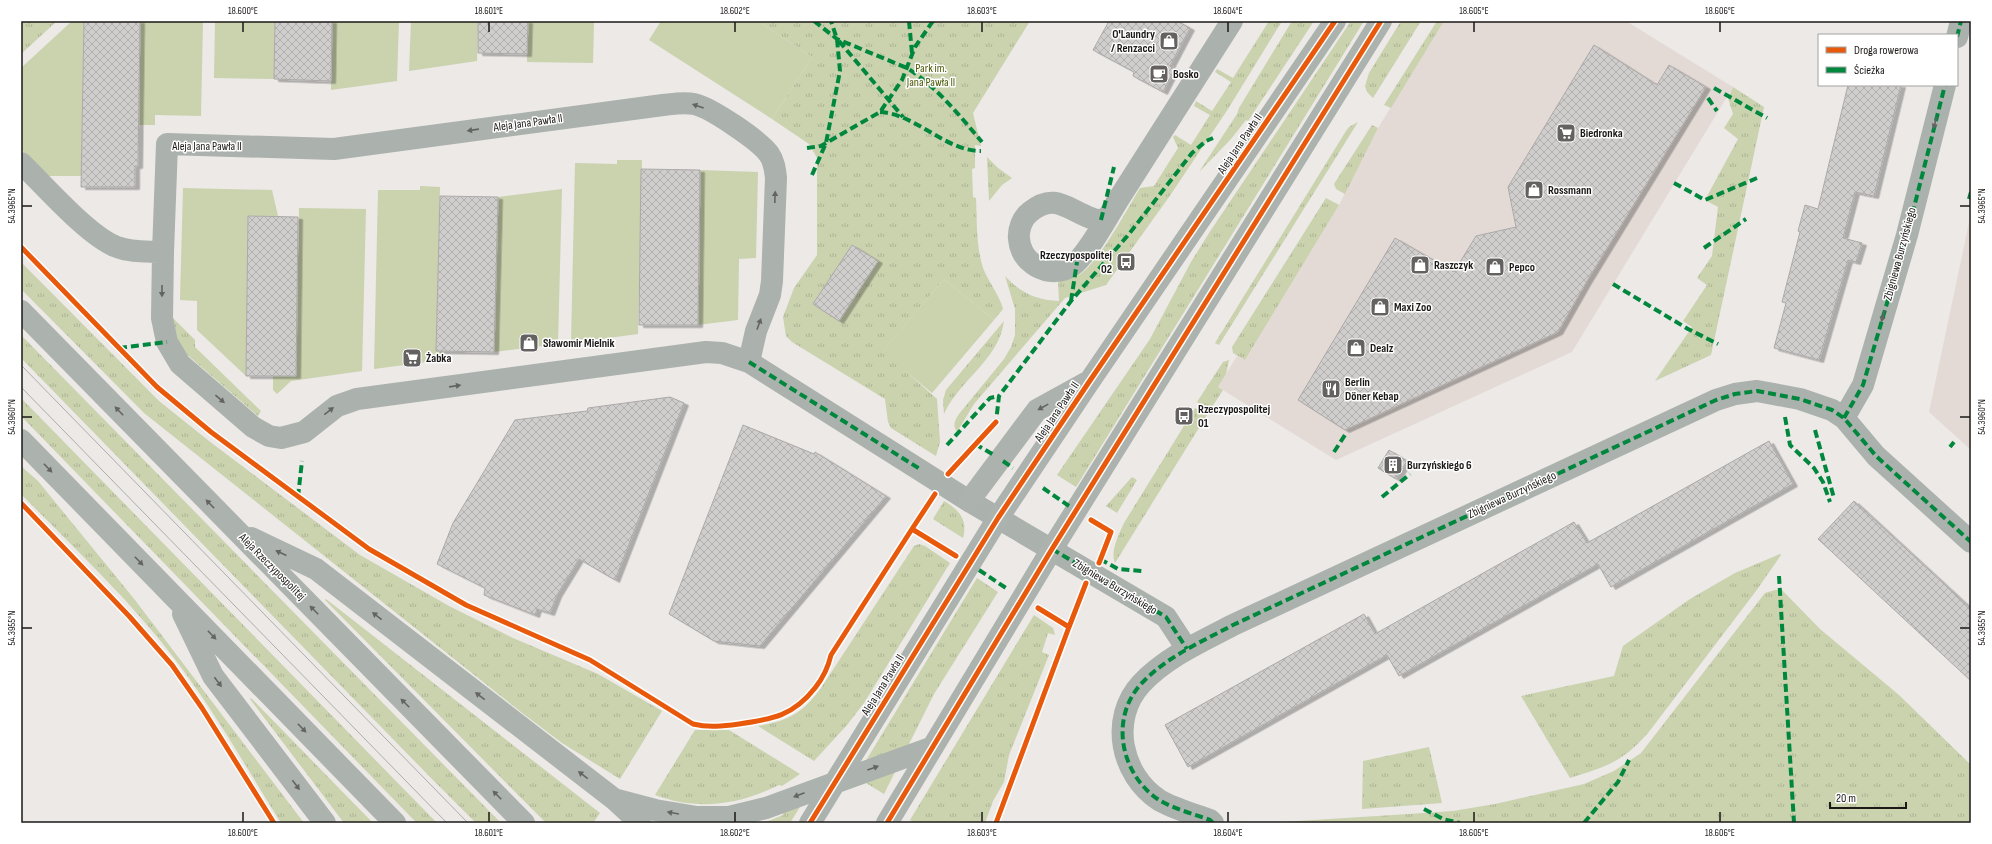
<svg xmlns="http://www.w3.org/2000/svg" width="1992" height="844" viewBox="0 0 1992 844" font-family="'Sofia Sans Condensed',sans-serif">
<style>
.built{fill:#e3dad6}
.grass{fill:url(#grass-tufts)}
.garden{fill:#cad2ae}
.building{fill:url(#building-cross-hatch);stroke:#aca9a8;filter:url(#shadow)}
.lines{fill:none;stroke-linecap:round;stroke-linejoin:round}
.minor{stroke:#abb1ac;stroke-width:22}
.major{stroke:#acb2ad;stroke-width:22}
.tram{stroke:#acaeab;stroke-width:1}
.quiet{stroke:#00873e;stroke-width:4;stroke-dasharray:8 4;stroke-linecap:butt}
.cycleway-casing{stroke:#fff;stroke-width:8}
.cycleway{stroke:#e8590c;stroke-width:5}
.oneway{fill:#636462}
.oneway2{fill:#646562}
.ticks{fill:none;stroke:#1b1817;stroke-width:1.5}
.labels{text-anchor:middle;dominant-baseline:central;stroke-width:3;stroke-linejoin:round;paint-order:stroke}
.poi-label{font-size:12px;font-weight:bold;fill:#1b1817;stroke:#fff;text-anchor:start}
.park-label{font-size:12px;fill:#4a5804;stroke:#fff}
.street-label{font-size:12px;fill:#1b1817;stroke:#fff}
.neatline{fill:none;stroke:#1b1817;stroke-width:1.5}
.ticks-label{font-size:10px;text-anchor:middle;fill:#1b1817}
</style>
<defs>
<pattern id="grass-tufts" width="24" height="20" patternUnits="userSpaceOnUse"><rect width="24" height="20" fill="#cad2ae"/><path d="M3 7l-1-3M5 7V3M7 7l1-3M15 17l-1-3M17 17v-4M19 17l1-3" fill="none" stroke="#adb495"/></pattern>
<pattern id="building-cross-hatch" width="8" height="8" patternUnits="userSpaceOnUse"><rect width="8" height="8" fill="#d0cecd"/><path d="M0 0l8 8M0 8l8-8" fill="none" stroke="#b2b0af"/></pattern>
<filter id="shadow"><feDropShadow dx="4.5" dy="2.5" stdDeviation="0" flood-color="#0004"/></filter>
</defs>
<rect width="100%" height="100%" fill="#ece9e7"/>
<path class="built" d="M1444,21H1626L1733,87L1572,352L1336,460L1218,387L1237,356L1245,360L1339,205L1378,128Z
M1971,213V450L1929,412Z"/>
<path class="grass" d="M21,21H57L21,54Z
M758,21H1030L973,113L981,146L975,145V168L972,169L973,197L976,198C977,221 976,246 983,268C989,283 999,294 1003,309L994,320L944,279L883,351L937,399L940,442L936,456L891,428L888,422L885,399L792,342L786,336L783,317L794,288L817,255V158L809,144L772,119L812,57Z
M1269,21H1282L1228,109L1169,197L1106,285L1065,298L974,404L957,432C952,425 955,420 959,414L1004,359L1011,347L1015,335V309L1005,276C1021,293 1036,300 1059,301L1058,281C1066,280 1072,279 1079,275C1100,261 1126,211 1140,188L1154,186L1178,148L1173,137L1175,135L1191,145L1210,115L1194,106L1196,101L1212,111L1231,82L1215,72L1217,69L1233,78Z
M1292,21H1314L1248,121L1246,120L1231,139L1199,172L1237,114L1239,108Z
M1351,21H1364L1076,487L1057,475L1150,339L1191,262L1211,230Z
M1401,21H1421L1373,98L1367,92L1365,86L1369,73Z
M1437,21H1444L1391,108L1384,105Z
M1733,87L1764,107L1711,355L1655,381L1692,327L1683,321L1707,285L1697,278L1712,256L1718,207L1705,200L1738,139L1724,128L1733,114L1728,98Z
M1358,122L1219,345L1215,343L1346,131L1349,127Z
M1372,125L1378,128L1345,194L1336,189L1334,184Z
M987,157L998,168L1012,178L1002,185L989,201Z
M1326,198L1339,205L1245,360L1233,353L1232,347Z
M21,262L159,401L209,441L360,555L449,606L513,638L598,674L662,711L620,779L562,743L521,712L144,413L21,289Z
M173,318L195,340V347L261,411L258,416L184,352L178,341Z
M1004,321C999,360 960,379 944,414L943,400L946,390Z
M21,335L501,823H476L431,778L21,358Z
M1229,360L1226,374L1218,387L1223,390L1210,410L1197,402L1223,362Z
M21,398L437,823H417L408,814L21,416Z
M1195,408L1207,415L1115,563C1110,551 1119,534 1124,523Z
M21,466L38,481L135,600L304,823H281C246,767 214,710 174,658C129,599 73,547 21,494Z
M1132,477L1137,480L1117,513L1106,506Z
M944,501C959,510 968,519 963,538L933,519Z
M919,544L925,546L950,563L864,703L847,725L814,761L758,726C788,721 803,713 821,688L914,546Z
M1780,554L1781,555L1756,591L1648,733C1621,763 1607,766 1570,778L1521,696L1614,676L1623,646L1690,599L1735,573Z
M977,578L998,592L934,694L884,794L856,777Z
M1775,590H1782L1820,629L1899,695L1971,765V823H1231L1238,821L1264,823L1409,814L1453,811L1495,804L1584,784L1614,771L1641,753L1765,593Z
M326,599L600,813L593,823H546L325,600Z
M1034,615L1053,628L1055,635L1048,633L1042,652L1049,655L1009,755L1004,782L993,801L985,823H915L910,820Z
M251,698L373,823H344L250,699Z
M695,730H729L800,774L782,786L779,785C739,805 698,811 655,795Z
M1429,747L1442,803L1362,809L1363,761Z
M803,802L790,823H764L783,815V812Z"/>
<path class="garden" d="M72,21H84L81,176H48L21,149V68Z
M140,21H203L201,116L155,115V125H138Z
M215,21H275L274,79L214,78Z
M332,21H399L397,81L331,90Z
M411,21H478L477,61L409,71Z
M528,21H594L593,63L527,62Z
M661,21H758L812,57L772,119L649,40Z
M617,160H642L638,334L571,343L575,163L617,164Z
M700,170L758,172L756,258L739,259L738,320L697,325Z
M420,186L440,187L436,350L442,351V360L374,369L378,190H420Z
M183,188L272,190L278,216H248L246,376L197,330V301L180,300Z
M562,189L558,344L494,352L498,197Z
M299,208L366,209L362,371L291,381L277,394L273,390V376H296Z
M944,279L994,320L932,393L882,352Z"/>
<path class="building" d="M84,21H140L138,166H135V187H81Z
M275,21H332L331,81L274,79Z
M478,21H528L527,54L478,53Z
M1109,21H1177L1190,28L1170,66L1175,68L1163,92L1133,76L1134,72L1093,50Z
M1594,45L1657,85L1669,65L1706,87L1587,281L1558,332L1345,430L1298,400L1395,238L1454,272L1476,236L1516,227L1508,187Z
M1848,85H1901L1874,196L1855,192L1843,238L1862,243L1856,262L1848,260L1819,360L1774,348L1786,303L1782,302L1800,232L1798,231L1805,205L1818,209Z
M641,169L700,170L698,325H639Z
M440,196L498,197L494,352L436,351Z
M248,216L298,217L296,376H246Z
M852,245L878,261L839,321L813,304Z
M670,397L684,403L615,580L579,559L557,595L550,613L537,609L535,615L484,595L485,588L437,564L453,523L515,420L587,411L588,408Z
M743,425L814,454L815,452L886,496L760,646L714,641L669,614Z
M1769,441L1793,484L1611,587L1598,564L1399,676L1387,655L1188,767L1165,725L1364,614L1375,634L1574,522L1587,543Z
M1389,450L1407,461L1396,479L1378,468Z
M1854,501L1971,609V681L1818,539Z"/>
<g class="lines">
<path class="minor" d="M1957,37L1961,21
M21,163C44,185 89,237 117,247C132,253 148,251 163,252
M1105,221C1101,220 1095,220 1091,218C1067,209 1054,192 1030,212C1022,218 1018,230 1019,239C1020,251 1026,260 1036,266C1048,273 1062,273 1073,265C1086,256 1109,215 1118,200C1156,141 1194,81 1232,21
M749,362L756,331L770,295L772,281L776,178C775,169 774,161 769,154C760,141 710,107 694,104C684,102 673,104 663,105L334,149L167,144L163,252L162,318L167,342L180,364L253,427L269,436L281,438L304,432L337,406L357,399L706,352L722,353L749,362L969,501L1166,617L1187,649
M1844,418L1863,385L1907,235L1945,85
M1213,823L1210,820C1194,814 1174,809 1159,800C1121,775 1109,719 1141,684C1166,657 1201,642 1233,625L1716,400L1735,394L1757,391L1800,399L1832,410L1844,418L1876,456L1971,542"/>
<path class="major" d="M21,311L524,823
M21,440L395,823
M969,501L1037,410L1086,383
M251,538L316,569L614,799L640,823
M183,614L213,676L325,823
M617,800L655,810L697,817H729L766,808L933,747
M810,823L998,518L1089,382L1335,21
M887,823L1052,549L1381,21"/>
<path class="tram" d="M21,365L468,823
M21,387L447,823"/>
<path class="quiet" d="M814,21L837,39L907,68C937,87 959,115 982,142
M909,21L912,53
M1957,37L1961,21
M839,41L903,117
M1714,88L1767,118
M1708,98L1717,111
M880,112C916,114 945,151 981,151
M807,148L821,146L880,112L902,80L915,47L933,21
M812,175L826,143L840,71L837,39L831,21
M1674,183L1705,200L1757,178
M1969,199L1971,192
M1101,220L1114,167
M1704,248L1746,219
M1613,284L1688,329L1718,344
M1071,301L1077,262
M119,348L167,342
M749,362L920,469
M1785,417L1790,445L1814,468L1823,482L1830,502
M1844,418L1863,385L1907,235L1945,85
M993,425L996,422L999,396L1071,301L1129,234L1192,153L1206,141L1213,138
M1815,430L1834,498
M975,444L994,455
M947,445L990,398L999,396
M1950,447L1954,442
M1334,452L1345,435
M1003,461L1013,468
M1043,488L1069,506
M298,497L302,461
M1382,497L1410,474
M1052,549L1166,617L1187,649
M1100,559L1118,569L1142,571
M979,570L1006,588
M1779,576L1794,823
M1424,809L1443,819L1460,823
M1213,823L1210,820C1194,814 1174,809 1159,800C1121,775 1109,719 1141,684C1166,657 1201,642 1233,625L1716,400L1735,394L1757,391L1800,399L1832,410L1844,418L1876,456L1971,542
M1584,823L1618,782L1629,760"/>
<g class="cycleway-casing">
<path id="cycleway" d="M21,247L157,387L211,432L369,549L466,605L590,660L693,724C709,728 724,726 739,724C773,719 793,716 815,688C823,678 828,668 831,655L912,529
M948,474L996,422
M935,494L912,529L956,556
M21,503L129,616L172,665L202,708L274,823
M1091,520L1111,532L1099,563
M1038,608L1069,627L1086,583
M810,823L998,518L1089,382L1335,21
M887,823L1052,549L1381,21
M996,823L1069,627"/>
</g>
<use href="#cycleway" class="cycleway"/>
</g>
<defs><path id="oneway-solid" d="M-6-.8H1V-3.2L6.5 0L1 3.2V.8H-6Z"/></defs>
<g class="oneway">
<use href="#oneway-solid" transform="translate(698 106) rotate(-161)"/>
<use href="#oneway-solid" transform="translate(1935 123) rotate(104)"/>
<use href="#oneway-solid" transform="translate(473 130) rotate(172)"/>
<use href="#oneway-solid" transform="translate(775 197) rotate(-88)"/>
<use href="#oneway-solid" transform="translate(162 291) rotate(90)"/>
<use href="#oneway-solid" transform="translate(1883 316) rotate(106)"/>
<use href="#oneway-solid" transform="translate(759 324) rotate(-70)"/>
<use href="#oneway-solid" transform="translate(455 386) rotate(-8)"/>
<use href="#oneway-solid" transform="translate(220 399) rotate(40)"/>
<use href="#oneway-solid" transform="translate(329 411) rotate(-38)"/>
</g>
<g class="oneway2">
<use href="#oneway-solid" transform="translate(1043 407) rotate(151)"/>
<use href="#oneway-solid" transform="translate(119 411) rotate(-134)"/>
<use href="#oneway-solid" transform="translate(48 468) rotate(46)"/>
<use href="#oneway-solid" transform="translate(210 504) rotate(-134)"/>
<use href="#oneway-solid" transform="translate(281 553) rotate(-155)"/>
<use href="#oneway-solid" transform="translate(139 561) rotate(46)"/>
<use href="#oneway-solid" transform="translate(314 610) rotate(-135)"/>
<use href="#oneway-solid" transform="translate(377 616) rotate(-142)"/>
<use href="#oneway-solid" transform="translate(212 635) rotate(46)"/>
<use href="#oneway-solid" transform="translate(218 682) rotate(53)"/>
<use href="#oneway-solid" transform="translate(480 696) rotate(-142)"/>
<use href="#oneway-solid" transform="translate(405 703) rotate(-135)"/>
<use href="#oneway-solid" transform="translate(302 728) rotate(46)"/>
<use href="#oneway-solid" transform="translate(873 768) rotate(-20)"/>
<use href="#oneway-solid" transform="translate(583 775) rotate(-142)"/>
<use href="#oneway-solid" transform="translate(296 785) rotate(53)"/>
<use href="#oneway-solid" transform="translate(497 795) rotate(-135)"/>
<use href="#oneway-solid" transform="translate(799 795) rotate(159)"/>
<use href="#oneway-solid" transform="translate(673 813) rotate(-170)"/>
</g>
<path class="ticks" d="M243,22V32M489,22V32M735,22V32M982,22V32M1228,22V32M1474,22V32M1720,22V32M22,206H32M1960,206H1970M22,417H32M1960,417H1970M22,628H32M1960,628H1970M243,812V822M489,812V822M735,812V822M982,812V822M1228,812V822M1474,812V822M1720,812V822"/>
<defs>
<g id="shop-square" transform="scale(1)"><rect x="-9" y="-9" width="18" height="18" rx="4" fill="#646160" stroke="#fff"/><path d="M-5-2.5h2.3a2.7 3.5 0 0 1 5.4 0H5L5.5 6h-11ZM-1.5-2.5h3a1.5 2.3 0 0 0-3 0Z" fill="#fff"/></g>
<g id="cafe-square" transform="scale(1)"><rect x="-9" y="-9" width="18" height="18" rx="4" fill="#646160" stroke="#fff"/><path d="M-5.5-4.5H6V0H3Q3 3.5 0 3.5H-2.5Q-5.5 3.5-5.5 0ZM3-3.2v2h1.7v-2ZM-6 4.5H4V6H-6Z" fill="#fff"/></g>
<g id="supermarket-square" transform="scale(1)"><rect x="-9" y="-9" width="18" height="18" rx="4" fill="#646160" stroke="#fff"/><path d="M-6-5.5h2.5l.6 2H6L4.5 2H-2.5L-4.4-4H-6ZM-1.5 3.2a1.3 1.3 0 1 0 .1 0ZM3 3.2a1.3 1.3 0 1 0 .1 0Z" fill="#fff"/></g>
<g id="bus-square" transform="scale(1)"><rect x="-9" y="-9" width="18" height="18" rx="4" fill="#646160" stroke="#fff"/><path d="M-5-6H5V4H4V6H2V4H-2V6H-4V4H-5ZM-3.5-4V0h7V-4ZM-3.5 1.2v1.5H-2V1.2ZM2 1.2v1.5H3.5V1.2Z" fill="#fff"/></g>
<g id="restaurant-square" transform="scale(1)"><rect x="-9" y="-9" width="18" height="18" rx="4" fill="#646160" stroke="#fff"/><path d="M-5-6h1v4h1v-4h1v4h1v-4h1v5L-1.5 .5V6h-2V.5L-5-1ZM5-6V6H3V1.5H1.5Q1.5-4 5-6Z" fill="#fff"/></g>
<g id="building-square" transform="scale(1)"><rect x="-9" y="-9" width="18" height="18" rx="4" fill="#646160" stroke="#fff"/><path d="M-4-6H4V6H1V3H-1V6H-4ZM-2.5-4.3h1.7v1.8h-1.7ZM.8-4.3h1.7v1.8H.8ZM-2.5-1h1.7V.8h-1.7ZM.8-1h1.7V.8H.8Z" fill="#fff"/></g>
</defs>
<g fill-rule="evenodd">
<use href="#shop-square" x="1169" y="41"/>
<use href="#cafe-square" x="1159" y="74"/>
<use href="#supermarket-square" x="1566" y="133"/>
<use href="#shop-square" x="1534" y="190"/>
<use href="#bus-square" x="1126" y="262"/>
<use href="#shop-square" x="1420" y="265"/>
<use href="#shop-square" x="1495" y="267"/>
<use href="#shop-square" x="1380" y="307"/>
<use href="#shop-square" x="529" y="343"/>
<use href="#shop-square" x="1356" y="348"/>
<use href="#supermarket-square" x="412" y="358"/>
<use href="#restaurant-square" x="1331" y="389"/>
<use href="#bus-square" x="1184" y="416"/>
<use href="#building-square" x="1393" y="465"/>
</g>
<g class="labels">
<g class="poi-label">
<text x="1155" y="34" text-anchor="end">O'Laundry<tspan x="1155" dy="14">/ Renzacci</tspan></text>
<text x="1173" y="74">Bosko</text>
<text x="1580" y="133">Biedronka</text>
<text x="1548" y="190">Rossmann</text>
<text x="1112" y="255" text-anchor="end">Rzeczypospolitej<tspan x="1112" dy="14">02</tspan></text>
<text x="1434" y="265">Raszczyk</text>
<text x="1509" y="267">Pepco</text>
<text x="1394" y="307">Maxi Zoo</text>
<text x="543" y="343">Sławomir Mielnik</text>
<text x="1370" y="348">Dealz</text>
<text x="426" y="358">Żabka</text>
<text x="1345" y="382">Berlin<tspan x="1345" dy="14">Döner Kebap</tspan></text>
<text x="1198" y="409">Rzeczypospolitej<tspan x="1198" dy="14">01</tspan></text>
<text x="1407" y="465">Burzyńskiego 6</text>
</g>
<g class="park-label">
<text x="931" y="68">Park im.<tspan x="931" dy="14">Jana Pawła II</tspan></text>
</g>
<g class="street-label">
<text transform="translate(528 123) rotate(-8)">Aleja Jana Pawła II</text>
<text transform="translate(1240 144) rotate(-56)">Aleja Jana Pawła II</text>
<text x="207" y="146">Aleja Jana Pawła II</text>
<text transform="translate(1900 254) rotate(-75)">Zbigniewa Burzyńskiego</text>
<text transform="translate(1057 412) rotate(-56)">Aleja Jana Pawła II</text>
<text transform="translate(1512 495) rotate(-25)">Zbigniewa Burzyńskiego</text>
<text transform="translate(272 567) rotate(45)">Aleja Rzeczypospolitej</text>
<text transform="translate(1115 587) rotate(31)">Zbigniewa Burzyńskiego</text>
<text transform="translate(883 685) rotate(-58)">Aleja Jana Pawła II</text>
</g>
</g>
<rect width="1992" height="844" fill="none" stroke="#ffffff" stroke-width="44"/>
<rect x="1818" y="34" width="140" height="52" fill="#ffffff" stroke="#a4a3a2"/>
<rect x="1826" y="47" width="20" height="6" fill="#e8590c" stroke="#a4a3a2"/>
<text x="1854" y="54" font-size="12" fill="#1b1817">Droga rowerowa</text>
<rect x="1826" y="67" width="20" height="6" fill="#00873e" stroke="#a4a3a2"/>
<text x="1854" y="74" font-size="12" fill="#1b1817">Ścieżka</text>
<path d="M1830 802v6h76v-6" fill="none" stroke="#1b1817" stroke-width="2"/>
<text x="1836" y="802" font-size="12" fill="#1b1817" stroke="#ffffff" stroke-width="3" paint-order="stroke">20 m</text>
<rect x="22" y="22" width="1948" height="800" class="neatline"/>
<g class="ticks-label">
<text x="243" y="14">18.600°E</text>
<text x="489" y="14">18.601°E</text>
<text x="735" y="14">18.602°E</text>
<text x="982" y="14">18.603°E</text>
<text x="1228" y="14">18.604°E</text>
<text x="1474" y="14">18.605°E</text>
<text x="1720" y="14">18.606°E</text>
<text transform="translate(11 206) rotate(-90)" y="4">54.3965°N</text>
<text transform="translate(1981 206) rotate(-90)" y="4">54.3965°N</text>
<text transform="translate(11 417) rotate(-90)" y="4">54.3960°N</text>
<text transform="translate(1981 417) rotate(-90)" y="4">54.3960°N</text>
<text transform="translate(11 628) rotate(-90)" y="4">54.3955°N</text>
<text transform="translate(1981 628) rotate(-90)" y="4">54.3955°N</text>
<text x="243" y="836">18.600°E</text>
<text x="489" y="836">18.601°E</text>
<text x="735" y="836">18.602°E</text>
<text x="982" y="836">18.603°E</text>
<text x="1228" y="836">18.604°E</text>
<text x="1474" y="836">18.605°E</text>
<text x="1720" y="836">18.606°E</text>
</g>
</svg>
